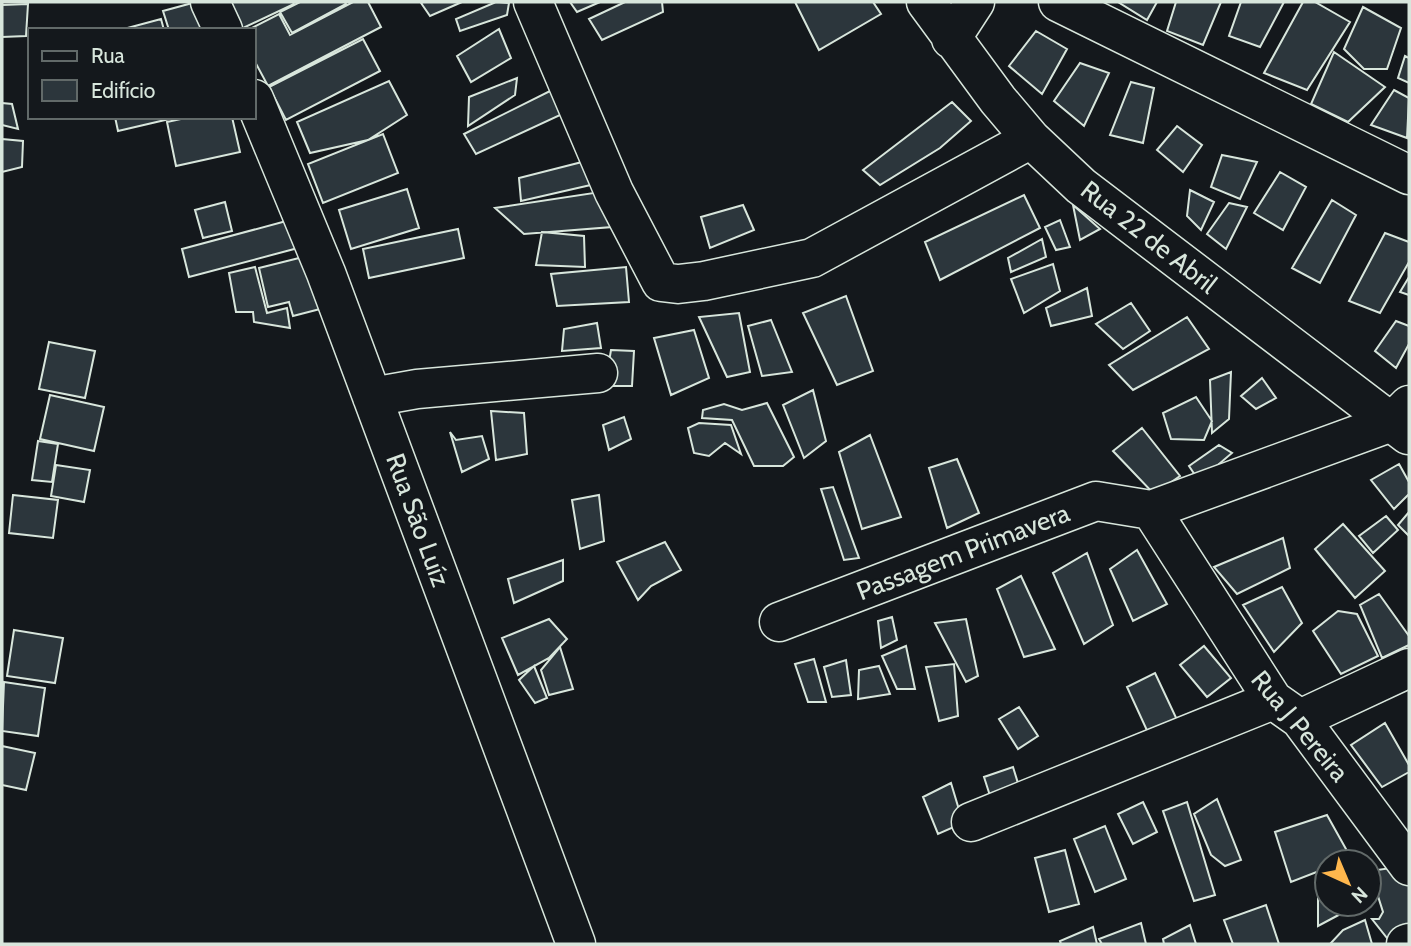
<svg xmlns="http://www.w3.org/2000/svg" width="1411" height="946" viewBox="0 0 1411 946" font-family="Cabin,sans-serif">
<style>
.building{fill:#2c363c;stroke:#d8e6dc;stroke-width:2}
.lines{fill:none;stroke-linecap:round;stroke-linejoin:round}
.minor-casing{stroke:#d8e6dc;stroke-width:41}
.minor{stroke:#14181c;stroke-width:38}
.labels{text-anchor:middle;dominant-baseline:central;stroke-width:5;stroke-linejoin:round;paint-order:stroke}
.street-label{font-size:26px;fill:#d8e6dc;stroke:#14181c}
</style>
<rect width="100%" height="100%" fill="#14181c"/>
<path class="building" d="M196,2L208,30H169L163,11Z
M228,2H293L294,4L241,29Z
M300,2H345L346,4L292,33L280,12Z
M353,2H368L381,27L268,86L254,60V30H248L279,14L290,35Z
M423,2H462L430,16L421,3Z
M496,2L509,3L507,15L460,31L456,19Z
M570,2H600L577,12Z
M625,2H662L663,12L602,40L589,19Z
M795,2H873L881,14L819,50Z
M1118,2H1157L1147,20Z
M1176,2H1221L1203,45L1167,31Z
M1241,2H1284L1260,47L1229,36Z
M1303,2H1315L1350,22L1307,90L1264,73Z
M28,4L26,36L2,37V5Z
M1363,7L1401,28L1387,69H1364L1344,49Z
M161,19L164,30H120Z
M499,29L511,58L471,82L457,56Z
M1036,31L1067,49L1042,94L1009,66Z
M363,39L380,71L286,120L269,87Z
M1334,52L1385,87L1348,122L1311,104Z
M1405,56L1409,58V83L1398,78Z
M1080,63L1109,73L1084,126L1054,101Z
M517,78L515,95L468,126L469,97Z
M389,81L407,115L368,140L310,153L297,122Z
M1131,82L1154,88L1143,143L1110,135Z
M552,90L571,110L476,154L464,134Z
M1394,90L1409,98L1407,138L1371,125Z
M952,102L971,121L940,148L880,185L863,170Z
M2,103L12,104L18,129L2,125Z
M115,117H178L118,131Z
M190,117H232L240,152L176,166L167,122Z
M1177,126L1202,145L1183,172L1157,150Z
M383,134L398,173L323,203L308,164Z
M2,139L23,141L22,167L2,172Z
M1222,155L1257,162L1240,199L1211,187Z
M586,161L595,184L521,201L519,178Z
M1280,172L1306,187L1283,230L1254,213Z
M407,189L419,228L351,249L339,210Z
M1190,190L1214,202L1201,230L1187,216Z
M600,192L612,227L524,234L495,208Z
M1024,195L1040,228L940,280L925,242Z
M1332,200L1356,215L1320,283L1292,268Z
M225,202L232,231L203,238L195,210Z
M1229,203L1247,207L1226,249L1207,234Z
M743,205L754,230L710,248L701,217Z
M1073,205L1100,229L1080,240Z
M290,220L298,248L189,277L182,249Z
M1060,220L1070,247L1056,250L1045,227Z
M458,229L464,258L369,278L363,249Z
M542,232L584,236L585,267L536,265Z
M1385,233L1409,242V262L1380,313L1349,301Z
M1042,239L1046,257L1011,272L1008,258Z
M311,255L324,308L293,316L289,302L268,307L259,268Z
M1053,264L1060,291L1024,313L1011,279Z
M255,267L267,313L287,308L290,328L254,322L253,312H236L229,273Z
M626,267L629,302L557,306L551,274Z
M1409,277V295L1400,292Z
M1087,288L1092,316L1051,326L1046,308Z
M846,296L873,371L837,385L803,313Z
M1131,303L1150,331L1123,349L1096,324Z
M739,313L750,372L727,377L699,317Z
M1187,317L1209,349L1133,390L1109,365Z
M771,320L792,372L762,376L748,326Z
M1396,321L1409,326V344L1396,368L1375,351Z
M597,323L601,348L562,351L564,329Z
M694,330L709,378L671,395L654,338Z
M49,342L95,351L85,398L39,389Z
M611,350L634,351L632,386H605Z
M1231,372L1229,419L1212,433L1210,380Z
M1262,378L1276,398L1256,409L1241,396Z
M813,390L826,441L804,458L783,405Z
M50,395L104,407L94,451L40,439Z
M1196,397L1212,421L1204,440L1171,439L1163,413Z
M767,403L794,457L783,466H754L732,420L702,418L703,410L724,404L742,410Z
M491,411L524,413L527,454L496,460Z
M624,417L631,439L609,450L603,425Z
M699,423L731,425L741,454L725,443L709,456L694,453L688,428Z
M1142,428L1180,476L1154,494L1113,451Z
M450,432L456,440L482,436L489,459L462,472Z
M870,435L901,517L862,529L839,452Z
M38,441L58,444L52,482L32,480Z
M1219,445L1232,453L1199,481L1189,466Z
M957,459L979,513L947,528L929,468Z
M1399,464L1409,482V494L1394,509L1371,480Z
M56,465L90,470L84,502L51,496Z
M833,487L859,558L844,560L821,489Z
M13,495L58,500L53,538L9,533Z
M599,495L604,541L580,549L572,500Z
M1409,512V536L1398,525Z
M1386,516L1398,530L1373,553L1359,536Z
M1343,524L1385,571L1355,598L1315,549Z
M1283,538L1290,568L1237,594L1214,567Z
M665,542L681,570L651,586L638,600L617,562Z
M1137,550L1167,604L1133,621L1110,569Z
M1087,553L1113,625L1084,644L1053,573Z
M563,560V581L514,603L508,579Z
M1021,576L1055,649L1024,657L997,589Z
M1282,587L1302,623L1274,652L1243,605Z
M1379,594L1409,636V645L1382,658L1360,605Z
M1338,611L1357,614L1378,656L1341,674L1313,631Z
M892,617L897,640L881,648L878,621Z
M549,619L567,639L549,658L518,675L502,638Z
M966,619L978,676L966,682L935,623Z
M14,630L63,638L55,683L7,676Z
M906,646L915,689H897L882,656Z
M1204,646L1231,678L1207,697L1180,665Z
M560,647L573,689L549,695L541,670Z
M814,659L826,702H808L795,664Z
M846,660L851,695L832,697L824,667Z
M954,664L958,716L939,721L926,667Z
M534,666L547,698L535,703L519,680Z
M879,666L890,694L858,699L859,670Z
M1155,673L1179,724L1150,737L1127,687Z
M4,682L45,688L38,736L2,731Z
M1019,707L1038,736L1018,749L999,719Z
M1385,723L1409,765V772L1382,787L1351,745Z
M2,746L35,753L26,790L2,785Z
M1013,767L1021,793L992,802L984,777Z
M951,783L963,823L938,834L923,797Z
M1217,799L1241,860L1225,866L1211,855L1194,814Z
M1143,802L1157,832L1133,844L1118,814Z
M1187,802L1215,895L1194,901L1163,811Z
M1327,815L1351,858L1327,862V868L1291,882L1275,832Z
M1105,826L1126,879L1095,892L1074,839Z
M1065,850L1079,904L1049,912L1035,858Z
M1398,867L1409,886V927L1391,943L1372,919H1379L1383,912L1370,871Z
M1327,893V904H1345L1348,910L1318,926V898Z
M1266,905L1279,944H1233L1224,920Z
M1365,920L1372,944H1330L1343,930Z
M1141,923L1146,944H1102L1099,939Z
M1190,925L1196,944H1164L1163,939Z
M1093,927L1097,944H1061L1060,941Z"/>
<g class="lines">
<g class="minor-casing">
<path id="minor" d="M210,2L223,30
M533,2L614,192L661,282L678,284L704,281L812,258L1031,139
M926,2L998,100L1031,139L1081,186L1408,435
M1058,2L1409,175
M951,39L975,2
M254,99L326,273L576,944
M372,397L417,389L598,373
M1151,510L1273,700L1300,719L1409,866
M779,622L1096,501L1151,510L1392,422L1409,405
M1300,719L1409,668
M971,822L1273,700
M1406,944L1409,943"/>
</g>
<use href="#minor" class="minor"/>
</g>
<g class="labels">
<g class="street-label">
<text transform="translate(1149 237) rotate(38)">Rua 22 de Abril</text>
<text transform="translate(418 520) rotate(70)">Rua São Luíz</text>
<text transform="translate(963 552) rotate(-21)">Passagem Primavera</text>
<text transform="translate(1300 726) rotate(50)">Rua J Pereira</text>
</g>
</g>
<rect width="1411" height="946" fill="none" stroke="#d8e6dc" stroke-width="7"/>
<rect x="28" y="28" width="228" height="91" fill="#14181c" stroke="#626a69" stroke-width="2"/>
<rect x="42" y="51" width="35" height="10" fill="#14181c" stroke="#626a69" stroke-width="2"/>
<text x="91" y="63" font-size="21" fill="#d8e6dc">Rua</text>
<rect x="42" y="80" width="35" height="21" fill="#2c363c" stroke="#626a69" stroke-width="2"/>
<text x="91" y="98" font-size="21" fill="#d8e6dc">Edifício</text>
<g transform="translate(1348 883) rotate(136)"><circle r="33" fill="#14181c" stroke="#626a69" stroke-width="2"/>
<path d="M0-5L12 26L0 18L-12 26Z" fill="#ffb74d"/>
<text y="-10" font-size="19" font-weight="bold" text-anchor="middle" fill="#d8e6dc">N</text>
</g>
</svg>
